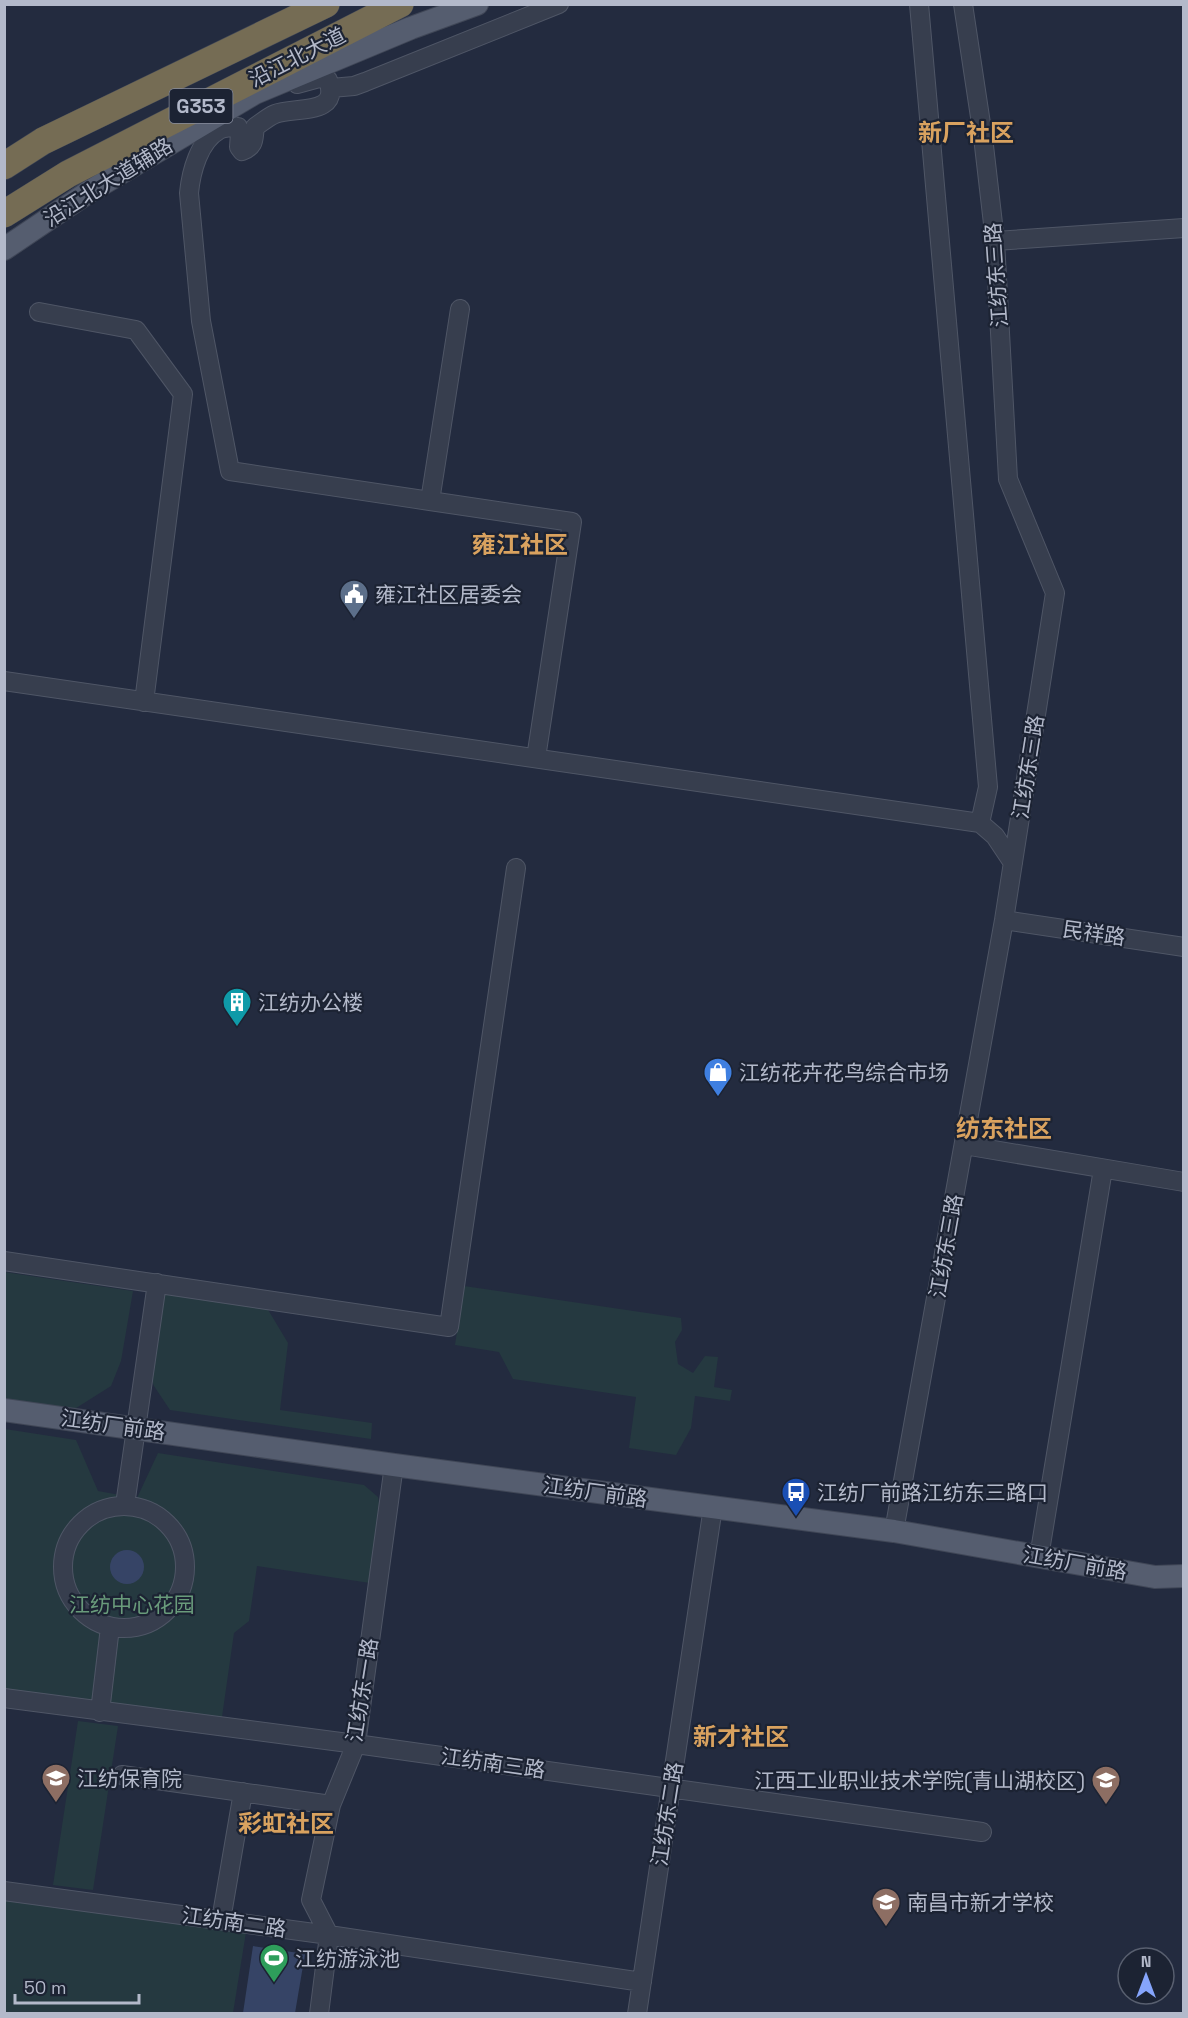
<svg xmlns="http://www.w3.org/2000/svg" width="1188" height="2018" viewBox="0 0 1188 2018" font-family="'Space Grotesk','Noto Sans SC',sans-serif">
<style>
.green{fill:#253940}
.water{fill:#364466}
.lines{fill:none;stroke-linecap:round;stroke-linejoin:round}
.minor-casing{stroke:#4f5666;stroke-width:20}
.major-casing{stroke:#404757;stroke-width:24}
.highway-casing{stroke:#3f4656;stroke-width:28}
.minor{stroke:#373e4e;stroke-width:18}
.major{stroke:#555d6f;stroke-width:22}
.highway{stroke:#756c54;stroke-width:27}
.labels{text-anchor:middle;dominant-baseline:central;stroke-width:4.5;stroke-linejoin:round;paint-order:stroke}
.shield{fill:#1c2333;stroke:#868c9d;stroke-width:1.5}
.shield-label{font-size:20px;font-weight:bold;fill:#b3b9ca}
.street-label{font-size:21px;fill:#b3b9ca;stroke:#1c2333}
.poi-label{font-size:21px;fill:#b3b9ca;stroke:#1c2333;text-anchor:start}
.park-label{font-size:21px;fill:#699b7b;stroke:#1c2333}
.quarter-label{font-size:24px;font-weight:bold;fill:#d9a25f;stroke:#1c2333}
</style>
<rect width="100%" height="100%" fill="#232b3f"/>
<path class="green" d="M4,1272L133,1291L121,1361L111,1386L73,1410L5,1399Z
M464,1286L681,1318L682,1330L675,1342L678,1364L693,1373L705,1356L718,1357L714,1387L732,1390L730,1401L695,1396L691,1428L676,1455L629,1448L636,1397L513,1379L499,1352L455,1345Z
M164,1293L267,1308L288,1343L280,1410L372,1423L371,1439L170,1410L154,1386L150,1375Z
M5,1429L76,1440L98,1491L137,1498L158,1453L364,1485L378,1497L380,1509L370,1583L257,1566L249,1621L234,1633L221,1724L5,1693Z
M78,1721L118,1726L93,1890L53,1885Z
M5,1892L247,1926L233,2013L5,2014Z"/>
<path class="water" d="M110 1567a17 17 0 1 1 34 0a17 17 0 1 1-34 0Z
M253,1946L305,1954L295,2013H243Z"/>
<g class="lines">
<g class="minor-casing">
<path id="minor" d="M919,4L988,787L980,823
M297,84L319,78L328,80C341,117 294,106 275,114C268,117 261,123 255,127C253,138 256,146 242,151L239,147L240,133L238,127C232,127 224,127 219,130C199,141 191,172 189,193L201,321L230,471L430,501
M331,88L354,86L365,82L559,4
M995,241L1184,228
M460,309L430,501L572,522L536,758
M39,312L136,330L183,394L144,702
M4,681L980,823L995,836L1013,863
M1004,920L1184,947
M964,1145L1184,1182
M4,1261L449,1327L516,868
M125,1505L157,1283
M63 1567a61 61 0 1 1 122 0a61 61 0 1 1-122 0Z
M894,1531L1004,920L1055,593L1008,479L995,241L983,137L963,4
M1039,1557L1103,1169
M4,1698L356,1744L982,1832
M100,1712L110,1627
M122,1775L331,1805
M4,1891L329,1935L642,1982
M221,1920L243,1792
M319,2014L329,1935L311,1900L331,1805L356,1744L394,1465
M637,2014L713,1507"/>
</g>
<g class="major-casing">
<path id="major" d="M4,249L87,193L255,93L411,28L477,4
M4,1410L394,1465L894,1531L1155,1577L1184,1576"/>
</g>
<g class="highway-casing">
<path id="highway" d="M4,166L43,141L326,4
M4,214L68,174L400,4"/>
</g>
<use href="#minor" class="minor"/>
<use href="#major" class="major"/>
<use href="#highway" class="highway"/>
</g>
<defs>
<g id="civic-pin" transform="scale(1.5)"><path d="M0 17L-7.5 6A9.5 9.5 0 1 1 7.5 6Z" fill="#5c6f8a" stroke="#1c2333"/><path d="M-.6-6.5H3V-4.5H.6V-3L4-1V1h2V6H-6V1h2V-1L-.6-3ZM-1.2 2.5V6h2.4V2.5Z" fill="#fff"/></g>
<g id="building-pin" transform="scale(1.5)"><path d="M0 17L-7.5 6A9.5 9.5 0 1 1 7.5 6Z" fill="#0f9aa8" stroke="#1c2333"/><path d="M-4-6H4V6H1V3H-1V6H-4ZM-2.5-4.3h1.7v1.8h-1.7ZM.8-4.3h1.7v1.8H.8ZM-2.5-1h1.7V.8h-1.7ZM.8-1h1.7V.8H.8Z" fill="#fff"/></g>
<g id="shop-pin" transform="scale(1.5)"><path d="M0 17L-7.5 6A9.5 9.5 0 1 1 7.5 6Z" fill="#3f7fe0" stroke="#1c2333"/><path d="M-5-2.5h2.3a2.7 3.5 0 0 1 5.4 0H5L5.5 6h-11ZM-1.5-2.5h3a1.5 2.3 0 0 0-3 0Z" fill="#fff"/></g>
<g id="bus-pin" transform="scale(1.5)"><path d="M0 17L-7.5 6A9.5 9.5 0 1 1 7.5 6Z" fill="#1a4fb4" stroke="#1c2333"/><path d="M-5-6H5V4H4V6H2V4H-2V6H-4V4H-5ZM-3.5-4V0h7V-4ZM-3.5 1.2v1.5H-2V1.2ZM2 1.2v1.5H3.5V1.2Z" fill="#fff"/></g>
<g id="school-pin" transform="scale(1.5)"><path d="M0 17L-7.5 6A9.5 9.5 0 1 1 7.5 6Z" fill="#8d6e63" stroke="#1c2333"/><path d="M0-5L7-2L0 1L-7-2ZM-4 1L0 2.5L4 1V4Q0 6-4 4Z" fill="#fff"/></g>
<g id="university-pin" transform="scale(1.5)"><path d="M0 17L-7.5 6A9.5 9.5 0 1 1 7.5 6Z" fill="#8d6e63" stroke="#1c2333"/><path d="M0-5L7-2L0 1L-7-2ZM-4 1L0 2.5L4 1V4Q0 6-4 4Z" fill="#fff"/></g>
<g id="stadium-pin" transform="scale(1.5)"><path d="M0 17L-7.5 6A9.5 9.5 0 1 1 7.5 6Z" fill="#2e9e5b" stroke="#1c2333"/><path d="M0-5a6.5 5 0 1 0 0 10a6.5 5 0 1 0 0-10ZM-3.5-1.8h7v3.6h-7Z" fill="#fff"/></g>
</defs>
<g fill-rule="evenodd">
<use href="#civic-pin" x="354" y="594"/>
<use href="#building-pin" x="237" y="1002"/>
<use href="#shop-pin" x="718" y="1072"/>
<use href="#bus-pin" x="796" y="1492"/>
<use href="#school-pin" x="56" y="1778"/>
<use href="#university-pin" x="1106" y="1780"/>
<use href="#school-pin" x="886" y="1902"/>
<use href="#stadium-pin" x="274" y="1958"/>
</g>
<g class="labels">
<rect class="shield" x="169.5" y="89" width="63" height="34" rx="4.5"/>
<g class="shield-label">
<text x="201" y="106">G353</text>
</g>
<g class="street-label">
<text transform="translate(297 57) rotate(-27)">沿江北大道</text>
<text transform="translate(108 182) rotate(-32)">沿江北大道辅路</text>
<text transform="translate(996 275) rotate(-94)">江纺东三路</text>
<text transform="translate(1028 767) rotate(-81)">江纺东三路</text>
<text transform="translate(1094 933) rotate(8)">民祥路</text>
<text transform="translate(946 1246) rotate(-80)">江纺东三路</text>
<text transform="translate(113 1425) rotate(8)">江纺厂前路</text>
<text transform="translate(595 1492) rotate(8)">江纺厂前路</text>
<text transform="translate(1075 1563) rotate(10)">江纺厂前路</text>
<text transform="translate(362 1690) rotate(-81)">江纺东一路</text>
<text transform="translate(493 1763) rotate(8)">江纺南三路</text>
<text transform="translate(667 1814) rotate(-81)">江纺东二路</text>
<text transform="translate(234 1922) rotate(8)">江纺南二路</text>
</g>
<g class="poi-label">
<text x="375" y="594">雍江社区居委会</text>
<text x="258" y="1002">江纺办公楼</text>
<text x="739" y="1072">江纺花卉花鸟综合市场</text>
<text x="817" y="1492">江纺厂前路江纺东三路口</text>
<text x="77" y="1778">江纺保育院</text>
<text x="1085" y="1780" text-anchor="end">江西工业职业技术学院(青山湖校区)</text>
<text x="907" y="1902">南昌市新才学校</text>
<text x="295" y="1958">江纺游泳池</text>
</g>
<g class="park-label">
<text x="132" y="1604">江纺中心花园</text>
</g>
<g class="quarter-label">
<text x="966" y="132">新厂社区</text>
<text x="520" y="544">雍江社区</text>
<text x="1004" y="1128">纺东社区</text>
<text x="741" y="1736">新才社区</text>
<text x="286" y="1823">彩虹社区</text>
</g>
</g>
<rect width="1188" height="2018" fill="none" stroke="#b3b9ca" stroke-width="12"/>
<g transform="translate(1146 1976)"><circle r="28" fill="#1c2333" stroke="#585f6f" stroke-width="1.5"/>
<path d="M0-4.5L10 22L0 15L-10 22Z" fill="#86a5fc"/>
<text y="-9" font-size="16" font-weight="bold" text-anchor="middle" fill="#b3b9ca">N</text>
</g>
<path d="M15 1994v9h124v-9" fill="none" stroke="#b3b9ca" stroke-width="3"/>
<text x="24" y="1994" font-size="18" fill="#b3b9ca" stroke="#1c2333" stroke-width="4.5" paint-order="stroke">50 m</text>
</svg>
